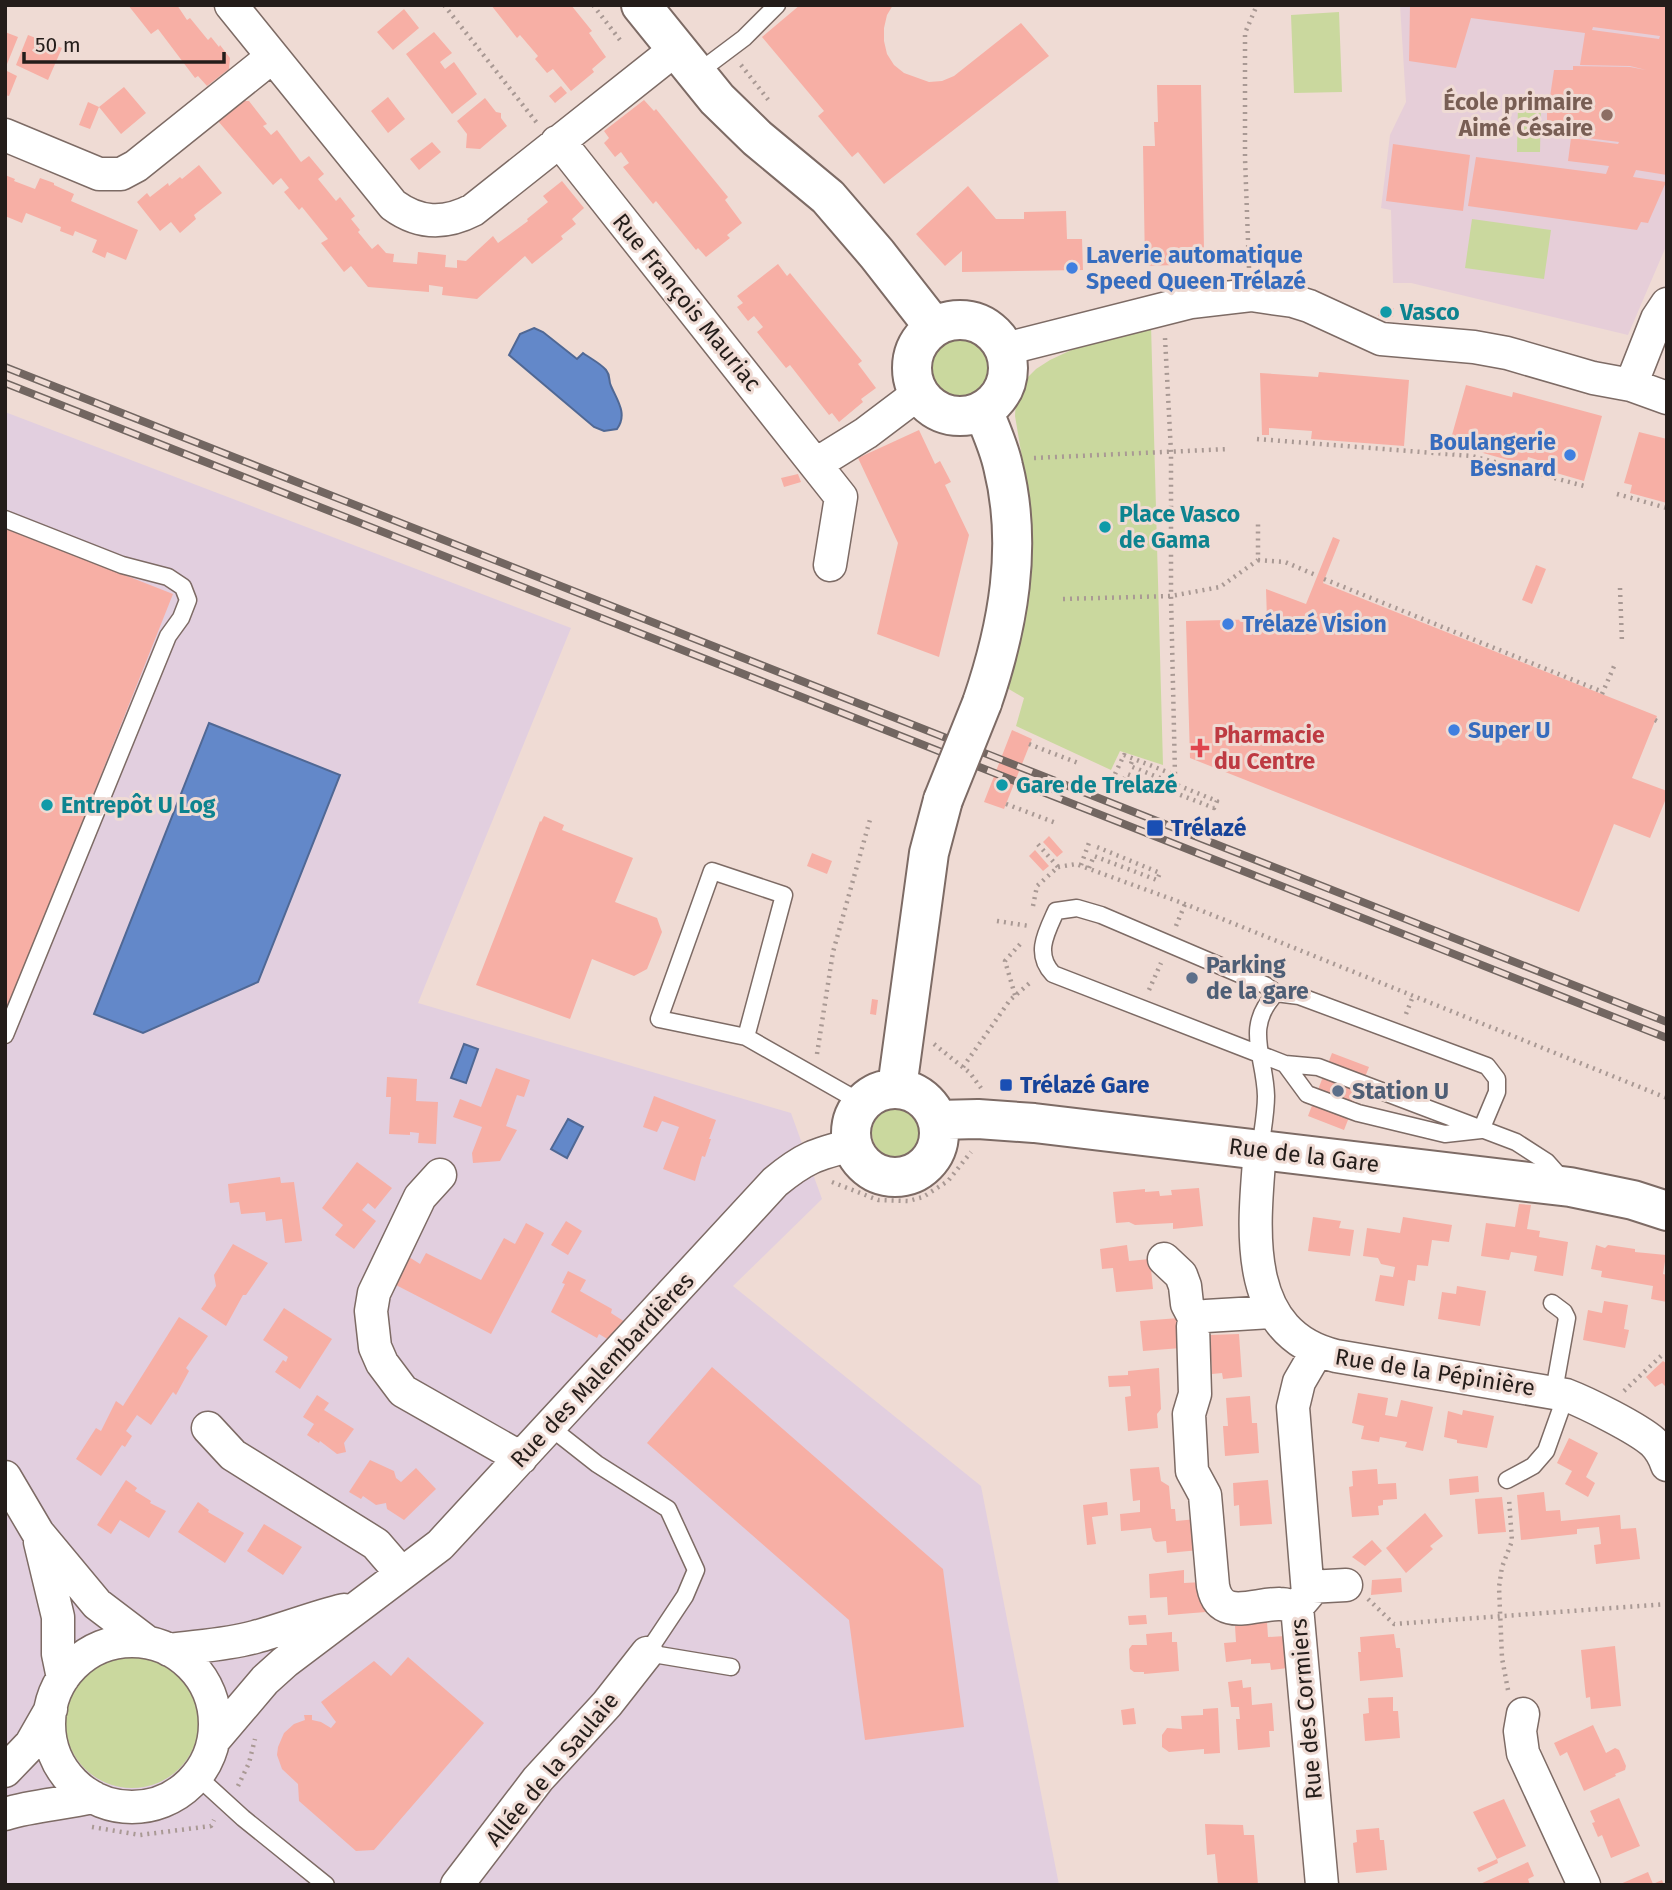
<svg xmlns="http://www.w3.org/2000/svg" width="1672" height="1890" viewBox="0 0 1672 1890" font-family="'Fira Sans',sans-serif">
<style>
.industrial{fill:#e2cfdf}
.education{fill:#e6ced8}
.green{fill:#cad89e}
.water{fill:#6388c9;stroke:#506894;stroke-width:2}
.building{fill:#f7afa5;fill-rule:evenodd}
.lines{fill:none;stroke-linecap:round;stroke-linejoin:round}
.service-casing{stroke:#7d6b65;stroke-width:19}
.minor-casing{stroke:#7d6b65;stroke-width:35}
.tertiary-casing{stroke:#7d6b65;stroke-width:42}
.path{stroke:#a99994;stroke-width:4.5;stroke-dasharray:2 5;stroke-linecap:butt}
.service{stroke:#fff;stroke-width:16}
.minor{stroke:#fff;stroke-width:32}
.tertiary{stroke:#fff;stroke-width:38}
.rail-casing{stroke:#726661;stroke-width:8}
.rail{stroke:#efdbd4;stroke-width:5;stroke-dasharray:16;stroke-linecap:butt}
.tertiary-bridge-casing{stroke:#7d6b65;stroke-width:42;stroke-linecap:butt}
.tertiary-bridge{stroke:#fff;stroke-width:38}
.education-dot{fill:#8d6e63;stroke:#efdbd4;stroke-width:2.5}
.shop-dot{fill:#3f7fe0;stroke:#efdbd4;stroke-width:2.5}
.culture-dot{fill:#0f9aa8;stroke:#efdbd4;stroke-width:2.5}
.health-dot{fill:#e0444e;stroke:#efdbd4;stroke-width:2.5}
.transit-dot{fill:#1a4fb4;stroke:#efdbd4;stroke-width:2.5}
.service-dot{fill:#5c6f8a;stroke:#efdbd4;stroke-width:2.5}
.labels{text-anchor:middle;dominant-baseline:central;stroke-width:6;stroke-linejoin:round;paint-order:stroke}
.education-label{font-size:23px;font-weight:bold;fill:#785e54;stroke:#efdbd4;text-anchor:end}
.shop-label{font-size:23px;font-weight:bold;fill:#366cbe;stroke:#efdbd4;text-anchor:start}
.street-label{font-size:23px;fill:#241d1a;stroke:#efdbd4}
.culture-label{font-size:23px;font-weight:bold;fill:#0d838f;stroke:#efdbd4;text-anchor:start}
.health-label{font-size:23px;font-weight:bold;fill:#be3a42;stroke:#efdbd4;text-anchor:start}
.transit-label{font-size:23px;font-weight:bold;fill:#164399;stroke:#efdbd4;text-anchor:start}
.service-label{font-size:23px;font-weight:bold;fill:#4e5e75;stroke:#efdbd4;text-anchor:start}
</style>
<rect width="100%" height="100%" fill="#efdbd4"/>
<path class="industrial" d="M5,412L571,628L418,1003L791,1113L822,1199L733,1286L981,1486L1059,1885H5Z"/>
<path class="education" d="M1400,5H1667V244L1628,335L1411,283H1393L1391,210L1381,208L1390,135L1406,102Z"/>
<path class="green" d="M1339,12L1342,92L1294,93L1291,15Z
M1518,104H1541L1540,152H1517Z
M1472,219L1551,230L1544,279L1465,268Z
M1151,325L1163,765L1120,751L1111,770L1016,726L1024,698L1002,685L1030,564L1028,493L1015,416L1016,399L1025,380L1036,369L1050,360L1082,345Z
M929 367a32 32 0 1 1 64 0a32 32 0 1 1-64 0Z
M872 1133a24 24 0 1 1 48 0a24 24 0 1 1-48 0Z
M65 1721a67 67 0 1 1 134 0a67 67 0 1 1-134 0Z"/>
<path class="water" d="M534,328L543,332L577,359L583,353C591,359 600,363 606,370C611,376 608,380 611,386C617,400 628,414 617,429L604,431L594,427L509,355L520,334Z
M209,723L340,775L258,982L143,1033L94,1014Z
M464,1044L478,1049L466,1083L451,1078Z
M568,1119L583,1127L567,1158L551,1149Z"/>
<path class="building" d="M128,5H177L187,20L190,18L208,40L211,37L219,47L220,45L230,58L229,69L207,86L198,76L195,78L158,29L151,34Z
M491,5H571L592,31L589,33L606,57L592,69L594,72L571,91L553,69L547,73L535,59L538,56L520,35L517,38Z
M800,5H893L887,15L884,28V41L887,54L894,65L904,73L929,82L942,81L954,76L1021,23L1049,56L884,184L858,152L852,157L818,116L824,111L762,37Z
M1410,5H1667V175L1636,170L1633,177L1666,182L1648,223L1641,222L1637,230L1468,206L1476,157L1606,174L1609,166L1568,161L1571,138L1618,144L1619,142L1547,133V97H1550L1554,70H1573V66L1630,67L1646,70L1630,66L1580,65L1585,33L1471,18L1456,68L1409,61ZM1593,27L1660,36L1659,39L1592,30Z
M404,9L419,28L393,50L377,32Z
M5,32L18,37L5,69Z
M434,32L452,53L440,62L445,69L454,62L477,94L452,114L406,54Z
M28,35L62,48L48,80L16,65Z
M5,70L17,76L9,96L5,95Z
M1157,85H1201L1204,249H1176V265L1145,266L1143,146H1155L1154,122H1158Z
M561,86L567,93L555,103L549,96Z
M124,87L146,113L121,134L99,107Z
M388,97L405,119L388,133L371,111Z
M485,98L496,112L501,113V118L507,126L480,149L466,148L467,134L457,121Z
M644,100L654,111L656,109L728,197L725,200L742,223L727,235L730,238L706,257L698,248L696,250L656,201L653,204L623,167L629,163L621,152L615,157L604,143L609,138L604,131Z
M244,101H249L267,124L263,126L271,135L277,130L301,162L309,156L324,174L318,179L336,201L340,197L355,216L351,219L360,230L358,232L372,249L378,244L386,253L394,254L393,262L417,264L418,252L446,255L445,267L457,268V260L466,261L493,236L498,243L528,221L527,219L548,202L543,196L562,181L584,208L572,219L576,224L561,236L563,239L532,264L525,256L477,299L442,295L443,287L429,285V292L368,287L351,266L344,272L321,243L328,239L302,207L299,210L284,192L289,188L281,178L273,185L218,121Z
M88,102L99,107L90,129L79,125Z
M432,142L441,152L419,170L410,159Z
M1393,144L1470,155L1463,211L1386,201Z
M199,165L222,193L194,215L196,219L180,233L171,222L160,231L137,202L147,193L150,197L168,183L169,186L180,177L182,179Z
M5,175L15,179L14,181L35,189L40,178L54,183V185L74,194L71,201L138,230L126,260L107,252L105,258L92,252L97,240L75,231L73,236L60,231L61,227L26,213L22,223L5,216Z
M968,186L996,219H1024V212L1066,211L1067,239H1082L1083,270L962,272V251L945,266L916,234Z
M778,264L787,276L790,273L862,361L858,364L876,388L861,399L863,402L839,422L832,413L829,415L790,365L786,368L757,332L763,327L754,316L748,321L737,307L743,303L737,296Z
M1379,308H1394L1393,317L1378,316Z
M1319,372L1409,380L1404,446L1311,439L1312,431L1269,428V435H1262L1260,373L1318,377Z
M1466,385L1512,397L1513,392L1602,416L1584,481L1539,468L1541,461L1528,457L1526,465L1458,446L1460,438L1452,435Z
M919,430L935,464L940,461L951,482L945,485L969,535L939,657L877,634L898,543L858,458Z
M1639,432L1667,439V503L1630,493L1632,485L1624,483Z
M798,474L801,482L784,487L781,478Z
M5,528L173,594L5,1016Z
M1333,537L1340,540L1323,583L1657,716L1632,778L1667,791V796L1650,838L1614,824L1579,912L1190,758L1186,621L1267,619L1266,589L1306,604Z
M1536,565L1546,569L1532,604L1522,600Z
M1012,730L1032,739L1004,809L984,802Z
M544,816L564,825L562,830L633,858L615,902L657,918L662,932L647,969L634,976L592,959L570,1019L476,985L540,821L541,822Z
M1049,836L1063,852L1057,857L1043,842Z
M1035,850L1049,866L1043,871L1029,856Z
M812,853L832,861L827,874L807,866Z
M872,999L878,1000L876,1015L870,1014Z
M1332,1053L1369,1067L1344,1130L1308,1116Z
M496,1068L530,1080L524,1097L517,1095L506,1126L517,1130L500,1161L473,1163L472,1153L482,1127L453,1117L460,1099L481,1107Z
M387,1077L417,1079L416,1101L438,1102L436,1144L418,1143L419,1133L410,1132V1135L389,1134L391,1097H386Z
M1001,1084L1014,1086L1013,1092L1000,1091Z
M654,1096L716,1120L709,1139H711L705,1157L702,1156L695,1181L663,1169L679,1127L662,1121L657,1132L643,1127Z
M357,1162L392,1188L375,1209L368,1203L362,1210L376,1221L354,1249L335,1235L343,1225L322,1208Z
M280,1177L281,1183L294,1182L302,1241L285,1243L282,1219L266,1221L265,1212L241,1214L239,1202L230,1203L228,1184Z
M1199,1188L1203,1226L1173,1229V1223L1135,1225L1129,1222L1116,1223L1113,1192L1145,1189V1192L1159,1191L1160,1196L1172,1195L1171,1190Z
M1519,1204L1531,1205L1527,1229L1540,1231L1539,1237L1568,1242L1563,1276L1534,1271L1537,1256L1511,1252L1509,1260L1481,1256L1486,1223L1515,1227Z
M1313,1217L1341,1221L1339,1228L1354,1230L1350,1256L1308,1251Z
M1403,1217L1452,1225L1449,1242L1432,1240L1428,1266L1417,1265L1415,1281L1408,1280L1404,1306L1375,1301L1380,1275L1393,1277L1395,1267L1381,1264L1378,1258L1363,1256L1367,1228L1400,1233Z
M566,1221L582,1231L568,1255L551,1245Z
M526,1223L544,1233L491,1334L394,1284L409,1257L420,1264L426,1253L481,1280L504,1238L515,1244Z
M233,1244L268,1263L246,1295H243L226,1326L201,1309L216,1286L214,1275Z
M1127,1245L1129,1261L1150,1259L1153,1289L1116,1292L1113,1268L1102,1269L1100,1249Z
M1596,1245L1605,1248L1608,1245L1635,1249V1252L1666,1255L1663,1274L1667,1275V1302L1651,1299L1653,1286L1601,1277L1602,1271L1591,1269Z
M568,1271L586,1280L580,1291L612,1309L611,1313L625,1322L609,1340L599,1334L597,1338L551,1312L565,1284L562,1283Z
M1457,1286L1486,1291L1480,1326L1438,1319L1442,1292L1456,1294Z
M1604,1301L1628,1305L1624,1329L1629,1330L1625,1348L1583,1340L1588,1310L1602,1313Z
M284,1308L332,1339L300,1389L275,1372L283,1360L286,1362L288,1357L263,1340Z
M179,1317L208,1336L186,1368L189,1371L176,1395L173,1392L151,1425L137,1415L126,1431L132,1436L125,1447L122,1445L101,1476L76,1459L96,1428L101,1431L116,1401L123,1406Z
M1179,1318L1181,1348L1143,1351L1140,1321Z
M1239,1334L1242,1377L1223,1379L1222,1373L1212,1374L1210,1335Z
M1663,1361L1667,1364V1388L1662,1383L1655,1387L1646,1377Z
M712,1367L943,1569L964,1727L865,1740L849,1620L647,1443Z
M1159,1368L1161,1409L1157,1414L1158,1428L1128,1431L1125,1397L1131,1396L1130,1386L1109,1387L1108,1376L1128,1375V1371Z
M1358,1393L1388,1398L1385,1415L1397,1417L1401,1400L1433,1407L1423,1451L1405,1447L1407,1442L1380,1437L1379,1442L1361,1439L1364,1426L1352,1423Z
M317,1395L329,1403L324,1410L354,1429L344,1443L346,1452L337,1454L320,1441L319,1443L307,1435L314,1424L303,1417Z
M1250,1396L1252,1423H1257L1259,1453L1225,1456L1223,1426H1228L1226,1398Z
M1463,1410L1494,1416L1487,1448L1457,1443V1440L1444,1437L1448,1411L1462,1415Z
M1569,1438L1598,1453L1586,1477L1595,1483L1588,1497L1565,1484L1572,1471L1557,1463Z
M370,1460L394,1471L396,1478L401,1482L416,1468L436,1489L404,1520L387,1509L386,1503L376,1505L363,1496L361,1499L349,1492Z
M1159,1467L1161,1481L1169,1486L1171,1509H1175L1176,1521L1197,1519L1200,1550L1167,1553L1166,1541L1156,1542L1153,1539L1151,1528L1121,1531L1120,1514L1140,1512V1500L1133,1501L1130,1469Z
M1377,1469L1378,1484L1396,1483L1397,1499L1383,1500V1505L1378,1506L1379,1515L1352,1517L1349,1487L1353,1486L1352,1471Z
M1478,1476L1479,1492L1450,1495L1449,1479Z
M126,1480L137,1488L135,1491L151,1501L150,1503L166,1511L149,1538L120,1520L111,1534L97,1525Z
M1268,1480L1272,1524L1240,1526L1239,1505L1234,1506L1233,1483Z
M1544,1492L1546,1511L1560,1510L1561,1521L1620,1515L1621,1529L1636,1528L1640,1559L1596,1564L1594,1545L1601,1544L1599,1527L1577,1529V1534L1521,1540L1517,1495Z
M1502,1497L1506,1532L1478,1534L1475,1499Z
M198,1502L209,1510L208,1512L244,1533L225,1563L178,1532Z
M1107,1502L1108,1515L1092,1517L1096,1544L1087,1545L1083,1505Z
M1425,1513L1443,1536L1430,1546L1433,1549L1406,1573L1386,1548Z
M264,1524L302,1547L283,1575L247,1551Z
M1372,1540L1382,1551L1365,1566L1352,1557Z
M1184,1570V1583L1203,1582L1206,1612L1168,1615L1167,1597L1150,1598L1149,1574Z
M1401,1578L1402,1592L1371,1595L1372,1580Z
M1146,1615L1147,1624L1129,1625L1128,1616Z
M1267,1622L1268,1637L1285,1636L1288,1668L1271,1670L1270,1663L1251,1664V1659L1226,1662L1224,1643L1236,1642L1235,1626Z
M1172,1632V1642H1177L1179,1671L1144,1674V1672H1134L1130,1669L1129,1649L1132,1645H1147L1146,1634Z
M1394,1634L1396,1648H1400L1403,1677L1360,1681L1358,1652H1361L1360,1637Z
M1615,1646L1621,1706L1591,1709L1590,1697L1586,1698L1581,1650Z
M408,1657L484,1723L374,1850L356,1851L299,1801L298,1784L282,1769L277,1755L278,1747L284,1733L294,1724L305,1720L304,1715H312V1720L321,1722L331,1728L336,1722L321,1702L374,1661L391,1676Z
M1242,1680L1243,1688L1251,1687L1252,1705L1272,1703L1274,1731H1269L1270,1747L1238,1750L1236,1719H1240L1239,1707H1231L1228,1682Z
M1393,1697V1711H1398L1400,1738L1365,1741L1363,1714L1369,1713L1368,1698Z
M1134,1708L1136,1724L1123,1725L1121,1710Z
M1218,1708L1220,1753L1204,1754V1749L1169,1752L1162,1747V1735L1167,1728L1182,1729L1181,1716L1203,1715V1709Z
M1593,1725L1606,1753L1615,1748L1619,1750L1626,1766L1625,1770L1615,1774L1616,1776L1584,1791L1567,1752L1560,1756L1554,1743Z
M1619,1798L1640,1846L1611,1858L1602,1835L1598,1837L1592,1823L1595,1822L1590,1811Z
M1504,1799L1526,1846L1497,1859L1498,1863L1479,1872L1477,1868L1497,1859L1473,1812Z
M1205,1824L1243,1825L1244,1835H1254L1258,1885H1218L1215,1854L1207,1855Z
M1379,1828L1380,1840H1384L1387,1870L1356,1873L1353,1843L1357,1842L1356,1830Z
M1528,1862L1534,1876L1528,1879L1530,1885H1478Z
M1648,1872L1653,1884L1662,1880L1664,1885H1618Z"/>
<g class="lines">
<g class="service-casing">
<path id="service" d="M696,74L744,38L777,5
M5,519L122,565L168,577L183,587L188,600L181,618L168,636L5,1035
M1276,993L1265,985L1101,915L1077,908L1056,911C1046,933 1034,954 1053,974L1285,1064L1318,1067L1516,1142L1547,1162L1563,1180
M746,1037L784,895L712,871L659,1019L746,1037L862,1103
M1260,1150C1262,1133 1266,1114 1266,1096C1265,1055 1243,1028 1276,993L1299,996L1487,1066L1497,1079V1092L1481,1130L1445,1134L1358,1113L1307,1094L1285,1064
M1552,1303L1564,1312L1567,1318L1554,1391
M550,1427L597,1464L668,1509L696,1570L685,1596L647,1653L731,1667
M1507,1480L1533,1466L1546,1451L1566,1395
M197,1776L243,1818L326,1885"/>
</g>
<g class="minor-casing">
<path id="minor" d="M231,5L393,205C419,224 444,225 473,210L676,49
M5,135L99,174H121L136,166L272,57
M557,142L567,151L841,497L830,565
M1005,349L1191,302L1251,295L1293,301L1309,306L1381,339L1474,347L1507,353L1593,378L1631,385L1667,398
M1631,385L1657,319L1667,304
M816,464L866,433L919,393
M1260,1150C1254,1226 1240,1333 1336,1356L1566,1395C1587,1403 1637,1428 1653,1442C1660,1449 1664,1456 1667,1465
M440,1175L420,1197L374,1293L371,1311L375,1347L382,1363L403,1391L521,1458
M1164,1259L1181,1275L1185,1286L1187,1304L1196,1321
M1273,1312L1206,1316L1196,1321L1193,1326L1195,1394L1189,1414L1192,1471L1205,1495L1213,1586C1220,1623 1255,1603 1280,1604C1286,1604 1292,1606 1297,1607
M208,1428L233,1455L376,1544L401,1573
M5,1477L38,1533L97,1604L147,1642
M40,1542L58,1617V1654L63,1678
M1308,1587L1346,1585
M1297,1607L1322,1885
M1297,1607L1308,1594L1293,1407L1299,1382L1317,1351
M49 1724a83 83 0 1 1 166 0a83 83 0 1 1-166 0Z
M169,1650C198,1646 227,1645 255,1637C285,1629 314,1617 344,1610
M1523,1714L1520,1731L1523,1753L1584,1885
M214,1740L265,1680L285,1662L440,1545L775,1182C804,1158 816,1154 852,1145
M5,1771L31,1744L51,1709
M5,1814C34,1805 63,1804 93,1797
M457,1885L538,1779L607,1704L647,1653"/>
</g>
<g class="tertiary-casing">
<path id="tertiary" d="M641,5L717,99L757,138L828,197L877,254L934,327
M912 368a48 48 0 1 1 96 0a48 48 0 1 1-96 0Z
M982,703C1008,627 1023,546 1003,466C999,447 990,428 983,410
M897,1088L929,853L943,800
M851 1133a44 44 0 1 1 88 0a44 44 0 1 1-88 0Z
M938,1120L978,1119L1034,1123L1570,1187L1633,1200L1667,1211"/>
</g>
<path class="path" d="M444,5L537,123
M593,5L620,40
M741,65L770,102
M1249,268L1245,158V33L1257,5
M1257,439L1472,456L1588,487
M1034,458L1229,449
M1617,494L1667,508
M1258,560L1285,562L1318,576
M1324,579L1603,692
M1620,588L1622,643
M1063,599L1171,596L1220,587L1258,560V521
M1602,694L1615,664
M1655,720L1657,721
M1029,744L1078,763
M1115,774L1124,755L1175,775L1171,596V452L1165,338
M1124,779L1127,774L1214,808L1217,801L1130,766L1133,759
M1006,804L1056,823
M1081,865L1090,840
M1058,867L1076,864L1185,904L1667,1098
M1089,868L1094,856L1157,880L1160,873L1097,847L1098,844
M1033,906L1037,886L1058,867L1035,841
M997,921L1029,926
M1176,926L1185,904
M1149,990L1161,963
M1015,995L1005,961L1021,943
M1406,1014L1413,996
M934,1044L970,1073L981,1088
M817,1054L833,952L871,816
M963,1067L1010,1000L1032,981
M832,1182L878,1200L908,1201L923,1197L948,1181L971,1152
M1624,1391L1661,1356
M1368,1599L1394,1624L1667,1604
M1508,1690L1502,1658L1499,1587L1502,1567L1512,1541L1509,1499
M238,1786L249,1763L255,1739
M92,1827L140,1835L211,1826L214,1820"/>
<use href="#service" class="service"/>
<use href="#minor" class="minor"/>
<use href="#tertiary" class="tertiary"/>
<g class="rail-casing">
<path id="rail" d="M5,367L1667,1022
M5,383L1667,1038"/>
</g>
<use href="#rail" class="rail"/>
<g class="tertiary-bridge-casing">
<path id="tertiary-bridge" d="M943,800L982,703"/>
</g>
<use href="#tertiary-bridge" class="tertiary-bridge"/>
</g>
<circle class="education-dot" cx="1607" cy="115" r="7"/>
<g class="shop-dot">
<circle cx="1072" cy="268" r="7"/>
<circle cx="1570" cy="455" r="7"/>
<circle cx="1228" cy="624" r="7"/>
<circle cx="1454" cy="730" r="7"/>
</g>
<g class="culture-dot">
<circle cx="1386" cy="312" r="7"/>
<circle cx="1105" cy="527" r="7"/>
<circle cx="1002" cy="785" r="7"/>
<circle cx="47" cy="805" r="7"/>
</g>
<path class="health-dot" d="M1196.5 737.5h7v7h7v7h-7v7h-7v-7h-7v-7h7z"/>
<g class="transit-dot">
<rect x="1146" y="819" width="18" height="18" rx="3.5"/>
<rect x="999" y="1078" width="14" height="14" rx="3.5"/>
</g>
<g class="service-dot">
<circle cx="1192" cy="978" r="7"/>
<circle cx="1338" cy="1091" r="7"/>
</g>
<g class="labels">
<g class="education-label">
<text x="1593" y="102">École primaire<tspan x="1593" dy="26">Aimé Césaire</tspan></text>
</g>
<g class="shop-label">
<text x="1086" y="255">Laverie automatique<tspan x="1086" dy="26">Speed Queen Trélazé</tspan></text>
<text x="1556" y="442" text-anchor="end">Boulangerie<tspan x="1556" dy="26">Besnard</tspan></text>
<text x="1242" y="624">Trélazé Vision</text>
<text x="1468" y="730">Super U</text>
</g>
<g class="street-label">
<text transform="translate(687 302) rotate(51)">Rue François Mauriac</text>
<text transform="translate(1304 1155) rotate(7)">Rue de la Gare</text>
<text transform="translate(602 1370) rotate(-47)">Rue des Malembardières</text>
<text transform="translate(1435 1372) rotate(9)">Rue de la Pépinière</text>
<text transform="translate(1306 1709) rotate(-95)">Rue des Cormiers</text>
<text transform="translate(552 1769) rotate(-50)">Allée de la Saulaie</text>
</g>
<g class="culture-label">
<text x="1400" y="312">Vasco</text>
<text x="1119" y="514">Place Vasco<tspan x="1119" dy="26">de Gama</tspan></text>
<text x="1016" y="785">Gare de Trelazé</text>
<text x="61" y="805">Entrepôt U Log</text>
</g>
<g class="health-label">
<text x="1214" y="735">Pharmacie<tspan x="1214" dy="26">du Centre</tspan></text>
</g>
<g class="transit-label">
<text x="1171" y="828">Trélazé</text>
<text x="1020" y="1085">Trélazé Gare</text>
</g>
<g class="service-label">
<text x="1206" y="965">Parking<tspan x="1206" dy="26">de la gare</tspan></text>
<text x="1352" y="1091">Station U</text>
</g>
</g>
<rect width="1672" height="1890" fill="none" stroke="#241d1a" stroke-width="14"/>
<path d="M24 52v10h200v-10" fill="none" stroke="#241d1a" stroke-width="3.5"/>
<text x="35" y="52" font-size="21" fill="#241d1a" stroke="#efdbd4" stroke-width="5" paint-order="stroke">50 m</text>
</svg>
